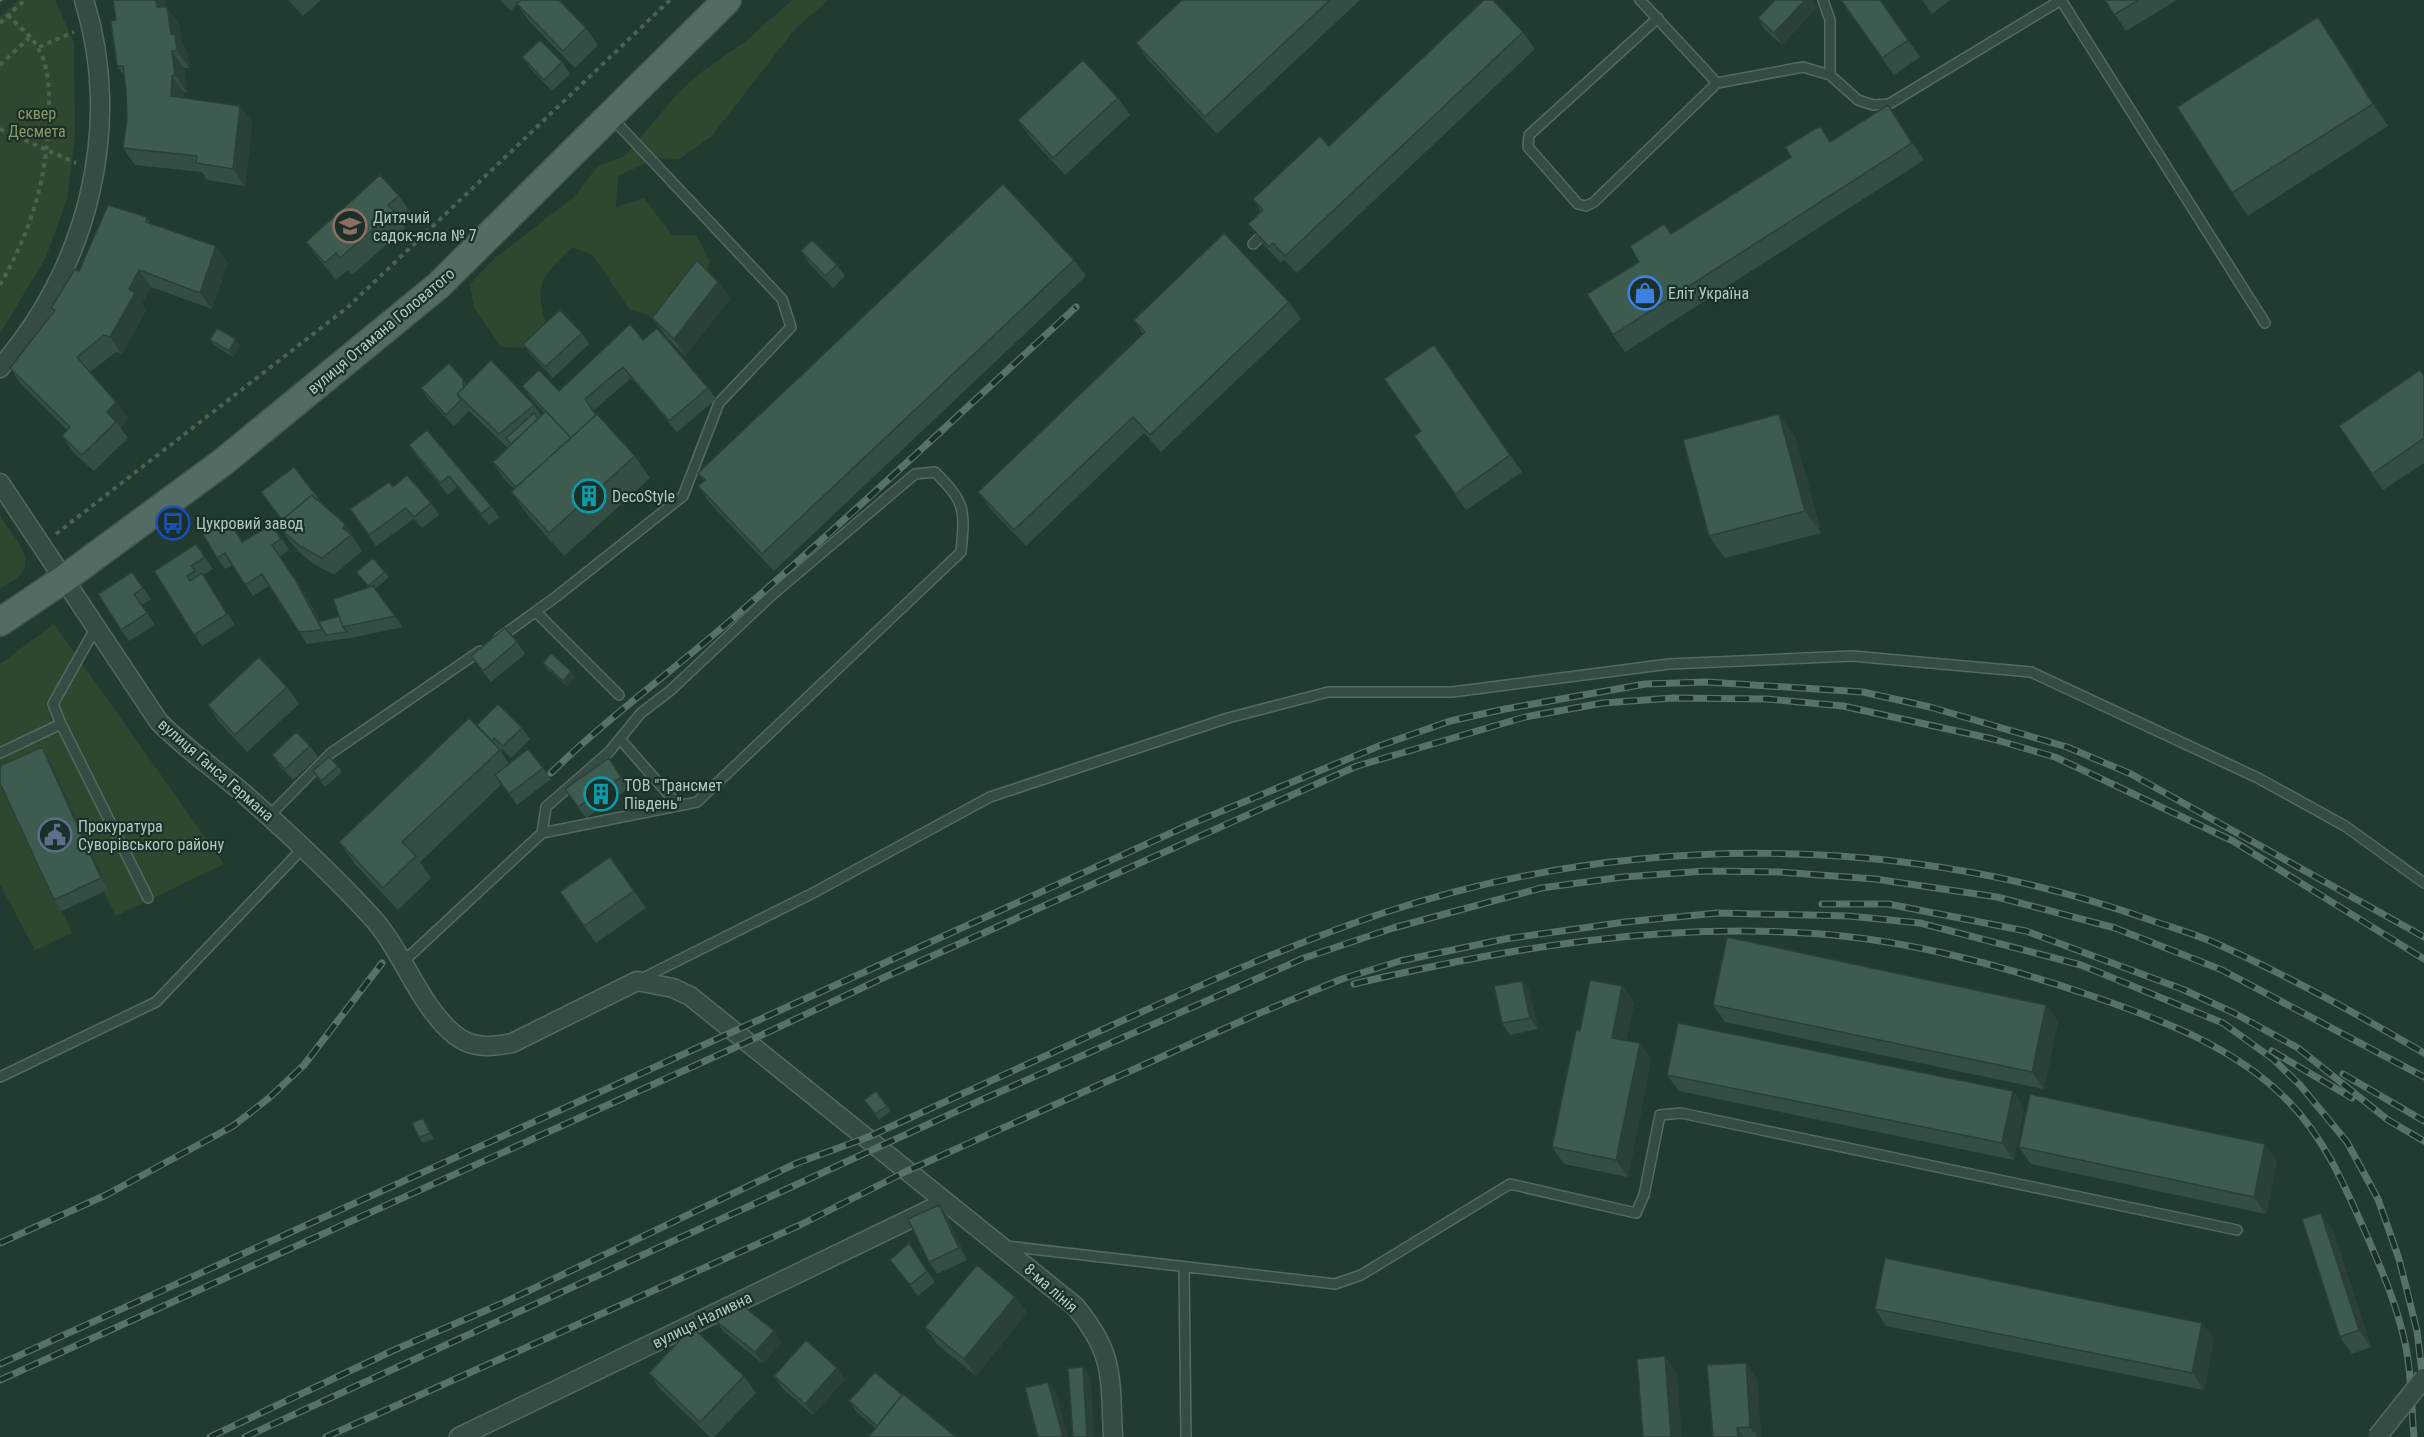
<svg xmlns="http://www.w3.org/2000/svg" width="2424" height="1437" viewBox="0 0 2424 1437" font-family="'Roboto Condensed',sans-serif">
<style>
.green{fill:#30472f}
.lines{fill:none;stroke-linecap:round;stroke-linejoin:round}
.lane-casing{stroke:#546961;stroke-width:12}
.street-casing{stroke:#546961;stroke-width:21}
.primary-casing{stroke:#42574f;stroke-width:30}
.path{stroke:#4b624e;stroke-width:4;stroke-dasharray:4.5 4.5;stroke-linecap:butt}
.lane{stroke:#364b43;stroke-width:9}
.street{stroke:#364b43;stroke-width:18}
.primary{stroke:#536b62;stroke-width:27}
.tram{stroke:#577268;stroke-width:1.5}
.rail-casing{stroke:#577268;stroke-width:7}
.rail{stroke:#1b3028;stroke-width:4.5;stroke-dasharray:14;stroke-linecap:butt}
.street-bridge-casing{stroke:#546961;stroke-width:21;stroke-linecap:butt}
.street-bridge{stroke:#364b43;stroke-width:18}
.wall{fill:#354e45}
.shaded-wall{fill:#2b4038}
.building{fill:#3e5b50;stroke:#2b4038;stroke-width:1.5}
.labels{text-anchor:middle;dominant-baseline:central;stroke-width:4.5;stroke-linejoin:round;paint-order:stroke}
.park-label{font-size:16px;fill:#8c9867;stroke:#1b3028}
.poi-label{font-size:16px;fill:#b1c7bf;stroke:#1b3028;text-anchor:start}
.street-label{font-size:16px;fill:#b1c7bf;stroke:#1b3028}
</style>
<rect width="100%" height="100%" fill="#223b31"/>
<path class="green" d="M18,0H55L74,43L75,136L67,199L46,257L0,334V17Z
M792,0H828L795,29L711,137L679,159L657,158L618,176L616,207L644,198L672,235H696L710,261L702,287L675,331L646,314L629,309L593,255L572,247C540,279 534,282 547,328L531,348L501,347L474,308L470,284L495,258L574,197L598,166L625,156L679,92L703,71L746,41Z
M0,516C9,530 33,555 23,571C19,578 7,584 0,588Z
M54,624L224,864L116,916L104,892L62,911L72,933L35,950L0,884V664Z"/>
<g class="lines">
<g class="lane-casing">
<path id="lane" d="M1640,0L1717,83
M1823,0L1830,20V75
M2061,0L2265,323
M1658,18L1529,135L1528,147L1578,204L1586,206L1594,202L1717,83L1803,67L1830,75L1858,100L1873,105L1889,104L2061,0
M1253,244L1266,231
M536,612L619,695
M499,638L557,596L683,496L719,403L791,327L782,299L612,118
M61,724L148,898
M620,739L678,805
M0,753L61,724L53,704L95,629
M269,816L331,753L480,651
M404,961L542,833L697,802L961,552C965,510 966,503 935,472L915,474L772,595L671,690L641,713L609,752L546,807L542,833
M639,980L813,893L990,797L1228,718L1328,692H1452L1669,664L1852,656L2031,672L2258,778L2345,826L2424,883
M0,1077L156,1002L303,848
M1006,1246L1335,1284L1361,1275L1510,1184L1636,1213L1644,1195L1660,1115L1681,1113L2237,1230
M1184,1267L1186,1437"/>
</g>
<g class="street-casing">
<path id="street" d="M0,368C87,270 124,126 84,0
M0,483L159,722C185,748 215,769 243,793C286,831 329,871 368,913C403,949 417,1004 455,1035C472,1049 492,1047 512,1043L637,981L673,988L690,996L1075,1306C1115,1354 1110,1377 1113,1437
M459,1437L931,1209"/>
</g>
<g class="primary-casing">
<path id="primary" d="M0,622L64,579L223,462L439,285L727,0"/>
</g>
<path class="path" d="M0,23L25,0
M39,47L74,32
M0,65L29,38
M0,129L76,163
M0,285C33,227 48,175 49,108C49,89 49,67 39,50C33,37 18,26 8,15
M56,534L348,307L670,0"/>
<use href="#lane" class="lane"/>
<use href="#street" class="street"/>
<use href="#primary" class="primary"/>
<path class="tram" d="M0,1L2,0"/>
<g class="rail-casing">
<path id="rail" d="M551,773C609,716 678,667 739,613C853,514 964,410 1076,307
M1822,904H1888L2026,931L2182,989L2234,1013L2298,1048L2388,1120L2424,1141
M1354,984C1506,948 1663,922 1821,934C1912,941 2003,966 2089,995C2160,1019 2236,1047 2289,1102C2326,1140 2346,1189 2367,1236C2382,1271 2397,1305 2405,1343C2412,1373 2411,1406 2414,1437
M2272,1051L2352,1098
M2343,1074L2424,1121
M0,1243L106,1195L233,1126L269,1098L304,1065L382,963
M0,1364L1193,823L1379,746L1450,721L1505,709L1645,684L1707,682L1863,692L1930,707L2067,747L2131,774L2424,937
M0,1380L747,1042L885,977L1357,766L1525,717L1603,703L1673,698L1767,699L1843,706L1993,739L2055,757L2233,841L2424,959
M210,1437L392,1351L503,1303L797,1163L866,1138C949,1100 1032,1062 1115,1024C1203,984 1291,944 1383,913C1632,831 1909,833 2156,922C2180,930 2204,937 2226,948C2294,979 2359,1015 2424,1053
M245,1437L979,1101L1304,958L1393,928L1541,888L1623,877L1705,871L1779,872L1875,879L1997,897L2115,928L2222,970L2424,1077
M326,1437L800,1225L907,1171L1255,1015L1342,979L1400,961L1505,939L1625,922L1718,913L1849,916L1920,923L2081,965L2223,1023L2273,1059L2300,1085L2347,1142L2378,1199L2399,1259L2417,1331L2424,1390"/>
</g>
<use href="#rail" class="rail"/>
<g class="street-bridge-casing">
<path id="street-bridge" d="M2377,1437L2424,1378"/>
</g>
<use href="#street-bridge" class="street-bridge"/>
</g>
<path class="wall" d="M288,0H321L303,16Z
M500,0H559L586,28L598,45L575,68L529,21L517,4L511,11Z
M1182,0H1360L1217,134L1148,60L1136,43Z
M1775,0H1812L1817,7L1782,45L1765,30L1758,18Z
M1840,0H1880L1920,57L1894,75Z
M1922,0H1950L1932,14Z
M2105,0H2177L2126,31Z
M166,7L179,24L182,43L187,51L189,68H184L187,92H184V98L240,106L252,123L245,186L207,180L202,172L135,165L123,148L127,119L126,90L124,76L117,66Z
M1523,32L1535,49L1297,273L1284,260L1281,263L1260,241L1248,224L1261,212L1253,199L1329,146Z
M2333,39L2388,126L2248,216L2232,193Z
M522,57L562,62L570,74L552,91L530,68Z
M1118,98L1130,115L1065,175L1030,137L1018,120Z
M1888,105L1924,160L1625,352L1613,335L1639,262L1671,234L1831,142Z
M399,196L410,212L401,221L405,228L352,275L348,270L336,280L318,258L306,242Z
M147,217L151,224L216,246L228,263L212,309L151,287L142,303L146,310L122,354L116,352L90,372L128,418L120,427L128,438L94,471L74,453L62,436L67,430L21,384L10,368L54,312L51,308L79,271Z
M801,251L837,265L845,276L833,288L809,263Z
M1074,260L1086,276L774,571L710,503L698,486L704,481L698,473Z
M718,282L730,299L685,356L664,334L652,318Z
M1289,302L1301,319L1161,452L1144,433L1026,546L990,508L978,492L1143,334L1134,320Z
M582,333L589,344L553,378L531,355L523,344Z
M210,340L240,345L233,357L214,345Z
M643,340L708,388L716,399L677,432L631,378L593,411L596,415L635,456L650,478L564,556L527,514L511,492L514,489L504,479L493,462L508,448L469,411L454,426L429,400L421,388L463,379L467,385L534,405L541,416L544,413L530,397L522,386L559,391Z
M1434,345L1522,472L1466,510L1414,436L1421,431Z
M2424,376V463L2383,490L2339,426Z
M1795,436L1821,533L1725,558L1709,536Z
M409,445L491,506L499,517L489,525L457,487L448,495L416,456Z
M294,467L323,505L345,524L357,541L356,542L362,551L334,575L312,563L299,552L289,540L277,524L282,520L261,492Z
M393,487L431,503L439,515L422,528L414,519L376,546L350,509Z
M227,518L243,542L280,535L289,550L280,556L304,592L320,622L339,616L369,587L356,572H385L389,577L375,589L403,627L351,638L307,644L270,585L253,596L232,565L225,569L217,558Z
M196,544L213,569L203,575L235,625L202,646L154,571Z
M132,572L151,599L142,605L155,625L129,641L121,630Z
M517,642L525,654L491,682L471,656Z
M543,663L575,677L567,686L547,669Z
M287,687L299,704L247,752L219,722L208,705Z
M477,725L522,728L530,739L511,758L502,749L501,751L509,764L543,768L551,779L517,805L502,784L420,862L431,878L398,910L355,864L339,842Z
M310,746L318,757L293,780L280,766L272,755Z
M49,758L109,889L62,911L54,900Z
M609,758L629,788L586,818L565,789Z
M338,766L342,772L325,787L313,771Z
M610,857L646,908L596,943L560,892Z
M1522,981L1530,992L1538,1029L1510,1035L1502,1023Z
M1622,986L1634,1003L1626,1041L1640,1043L1651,1060L1628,1177L1564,1164L1552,1147L1580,1031Z
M1713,1005H2046L2058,1021L2044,1089L1725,1022Z
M1667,1075L2013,1091L2024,1108L2014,1160L1679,1091Z
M876,1091L891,1111L879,1120L864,1100Z
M423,1118L427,1123L434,1139L423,1143L419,1138Z
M2019,1147L2277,1161L2266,1214L2031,1164Z
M939,1205L947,1216L967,1260L937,1274L929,1262Z
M2321,1213L2333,1230L2371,1347L2352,1354L2340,1337Z
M909,1243L935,1282L918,1296L890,1260Z
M1015,1297L1027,1313L976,1376L937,1344L925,1327Z
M1875,1309L2202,1323L2214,1339L2204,1390L1886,1326Z
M716,1321L774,1331L781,1343L763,1364L724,1332Z
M1746,1363L1757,1379L1761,1437H1713Z
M649,1373L744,1376L756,1393L714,1437H710L661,1390Z
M774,1376L845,1379L813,1415L782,1388Z
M902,1395L956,1437H871L870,1435L875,1428L857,1412L849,1401Z"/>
<path class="shaded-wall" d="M156,0H165L168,23L157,7Z
M1805,0H1812L1817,7L1782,45L1774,33Z
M167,7L179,24L182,43L187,51L189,68L177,51L171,34Z
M2318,17L2333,39L2388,126L2373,104Z
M172,51L184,68L187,92L175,75Z
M172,76L184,92L183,113L171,96Z
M1888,105L1900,122L1924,160L1912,143Z
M240,106L252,123L245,186L233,169Z
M216,246L228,263L212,309L200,293Z
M139,270L151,287L142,303L146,310L122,354L110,337L129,289Z
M718,282L730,299L685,356L674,339Z
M236,339L240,345L233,357L229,351Z
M116,402L128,418L120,427L107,412Z
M1779,414L1795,436L1821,533L1805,511Z
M345,524L357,541L356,542L351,535L343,528Z
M272,545L304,592L326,635L322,630Z
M571,671L575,677L567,686L563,681Z
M42,747L49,758L109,889L101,878Z
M1522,981L1530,992L1538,1029L1530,1018Z
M1622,986L1634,1003L1624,1055L1612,1038Z
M2046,1005L2058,1021L2044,1089L2032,1072Z
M1640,1043L1651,1060L1628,1177L1616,1160Z
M2013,1091L2024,1108L2014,1160L2002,1143Z
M423,1118L427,1123L434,1139L430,1133Z
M2265,1144L2277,1161L2266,1214L2254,1197Z
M939,1205L947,1216L967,1260L959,1248Z
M2321,1213L2333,1230L2371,1347L2359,1330Z
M1015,1297L1027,1313L976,1376L964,1359Z
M2202,1323L2214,1339L2204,1390L2192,1373Z
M774,1331L781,1343L763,1364L755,1352Z
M1665,1356L1677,1373L1682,1437H1671Z
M1746,1363L1757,1379L1761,1437H1757L1750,1427Z
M1083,1367L1091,1378L1094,1437H1087Z
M837,1368L845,1379L813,1415L805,1404Z
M1048,1382L1056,1393L1068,1437H1063Z
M1737,1428L1744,1437H1738Z"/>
<path class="building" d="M113,0H156L157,7H167L171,34L175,35L177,51H172L175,75L172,76L171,96L240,106L233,169L196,163L197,156L123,148L127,119L126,90L123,66H117L111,21L116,20Z
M521,0H559L586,28L563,51L517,4Z
M1182,0H1330L1205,117L1136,43Z
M1484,0H1493L1523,32L1285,256L1273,243L1269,247L1248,224L1263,210L1253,199L1320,136L1329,146Z
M1775,0H1805L1774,33L1758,18Z
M1841,0H1880L1908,40L1882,58Z
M2105,0H2138L2114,15Z
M2318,17L2373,104L2232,193L2177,107Z
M540,40L562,62L544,80L522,57Z
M1083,60L1118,98L1053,158L1018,120Z
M1888,105L1912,143L1613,335L1587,294L1639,262L1630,246L1664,224L1671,234L1791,157L1785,147L1820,126L1830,142Z
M380,175L399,196L388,205L394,211L340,258L336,253L325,263L306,242Z
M1003,184L1074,260L762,554L698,486L705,480L698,473Z
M108,205L147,217L146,222L216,246L200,293L139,270L129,289L135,293L110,337L104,335L77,357L116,402L107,412L116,422L82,455L62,436L70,427L10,368L55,310L51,308L75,269L79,271Z
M1224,233L1289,302L1150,435L1133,417L1014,530L978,492L1145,332L1134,320Z
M812,240L837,265L825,276L801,251Z
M697,260L718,282L674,339L652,318Z
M560,310L582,333L545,367L523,344Z
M630,324L643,340L657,328L708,388L669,421L623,367L585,399L596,415L571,438L522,386L539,370L559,391Z
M217,328L236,339L229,351L210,340Z
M1434,345L1510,455L1455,494L1414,436L1421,431L1384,379Z
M491,360L534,405L499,434L457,394Z
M449,363L463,379L464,388L457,394L461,400L446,415L421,388Z
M2420,370L2424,376V438L2372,474L2339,426Z
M546,411L571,438L516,487L493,462Z
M534,413L538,419L511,444L506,438Z
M597,414L635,456L549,533L511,492Z
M1779,414L1805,511L1709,536L1683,440Z
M427,430L491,506L481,514L449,476L440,483L409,445Z
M294,467L319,499L317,500L312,495L282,520L261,492Z
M407,475L431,503L414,517L406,508L369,535L350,509L389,482L393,487Z
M312,495L345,524L343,528L351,535L322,558L300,546L287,535L277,524Z
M227,518L242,542L272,524L281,539L272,545L296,581L322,630L299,632L262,574L245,585L225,553L217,558L202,533Z
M196,544L205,557L191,566L195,571L187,576L190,581L202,573L227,614L194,635L154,571Z
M373,558L385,572L368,586L356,572Z
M132,572L143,588L134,594L147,613L121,630L98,594Z
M373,586L395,616L343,627L333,599Z
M339,616L343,627L347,632L326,635L319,622Z
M505,628L517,642L483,671L471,656Z
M551,653L571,671L563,681L543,663Z
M259,657L287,687L235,735L208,705Z
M498,704L522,728L503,746L494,738L492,741L477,725Z
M469,718L500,750L402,842L416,856L383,888L339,842Z
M296,732L310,746L285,769L272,755Z
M42,747L101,878L54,900L0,783V766Z
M528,749L543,768L509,794L495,775Z
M329,757L338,766L321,781L313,771Z
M609,758L621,777L578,807L565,789Z
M610,857L634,891L584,926L560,892Z
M1727,937L2046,1005L2032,1072L1713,1005Z
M1590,980L1622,986L1612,1038L1640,1043L1616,1160L1552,1147L1576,1030L1580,1031Z
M1522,981L1530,1018L1502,1023L1494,986Z
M1678,1023L2013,1091L2002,1143L1667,1075Z
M876,1091L887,1106L875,1114L864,1100Z
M2030,1094L2265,1144L2254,1197L2019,1147Z
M423,1118L430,1133L419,1138L412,1123Z
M939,1205L959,1248L929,1262L908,1219Z
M2321,1213L2359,1330L2340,1337L2302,1219Z
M909,1243L927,1271L910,1285L890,1260Z
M1885,1258L2202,1323L2192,1373L1875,1309Z
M977,1265L1015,1297L964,1359L925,1327Z
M739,1302L774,1331L755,1352L716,1321Z
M692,1327L744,1376L700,1422L649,1373Z
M806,1340L837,1368L805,1404L774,1376Z
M1665,1356L1671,1437H1643L1637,1359Z
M1746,1363L1750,1427L1737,1428L1738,1437H1713L1707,1365Z
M1083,1367L1087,1437H1073L1068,1368Z
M875,1372L902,1395L877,1426L849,1401Z
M1048,1382L1063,1437H1038L1025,1388Z
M903,1394L956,1437H871L870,1435Z"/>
<defs>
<g id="school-ring" transform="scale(1.725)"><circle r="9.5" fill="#1b3028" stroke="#8d6e63" stroke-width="1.5"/><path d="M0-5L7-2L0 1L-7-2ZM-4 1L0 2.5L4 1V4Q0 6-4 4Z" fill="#8d6e63"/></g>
<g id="shop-ring" transform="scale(1.725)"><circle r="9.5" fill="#1b3028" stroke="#3f7fe0" stroke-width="1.5"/><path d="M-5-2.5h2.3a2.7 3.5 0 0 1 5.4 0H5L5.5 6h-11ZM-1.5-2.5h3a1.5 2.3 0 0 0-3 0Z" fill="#3f7fe0"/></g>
<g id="building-ring" transform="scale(1.725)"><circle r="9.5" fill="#1b3028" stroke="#0f9aa8" stroke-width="1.5"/><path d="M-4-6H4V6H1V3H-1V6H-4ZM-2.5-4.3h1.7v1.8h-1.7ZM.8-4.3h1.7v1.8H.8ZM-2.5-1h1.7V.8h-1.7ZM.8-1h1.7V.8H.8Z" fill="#0f9aa8"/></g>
<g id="bus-ring" transform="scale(1.725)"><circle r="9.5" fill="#1b3028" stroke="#1a4fb4" stroke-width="1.5"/><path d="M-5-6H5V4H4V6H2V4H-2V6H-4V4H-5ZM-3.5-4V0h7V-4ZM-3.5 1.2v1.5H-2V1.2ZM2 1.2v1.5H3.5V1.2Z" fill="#1a4fb4"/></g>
<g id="civic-ring" transform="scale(1.725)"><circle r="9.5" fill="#1b3028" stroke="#5c6f8a" stroke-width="1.5"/><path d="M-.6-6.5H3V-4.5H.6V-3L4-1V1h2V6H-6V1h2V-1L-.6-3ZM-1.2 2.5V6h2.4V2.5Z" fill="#5c6f8a"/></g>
</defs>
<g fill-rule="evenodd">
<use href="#school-ring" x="350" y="226"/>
<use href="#shop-ring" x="1645" y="293"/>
<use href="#building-ring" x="589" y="496"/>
<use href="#bus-ring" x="173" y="523"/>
<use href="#building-ring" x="601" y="794"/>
<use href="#civic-ring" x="55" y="835"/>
</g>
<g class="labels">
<g class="park-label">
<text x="37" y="113">сквер<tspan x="37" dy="18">Десмета</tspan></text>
</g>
<g class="poi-label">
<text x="373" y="217">Дитячий<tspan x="373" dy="18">садок-ясла № 7</tspan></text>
<text x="1668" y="293">Еліт Україна</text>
<text x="612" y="496">DecoStyle</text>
<text x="196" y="523">Цукровий завод</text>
<text x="624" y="785">ТОВ "Трансмет<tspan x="624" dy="18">Південь"</tspan></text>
<text x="78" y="826">Прокуратура<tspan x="78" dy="18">Суворівського району</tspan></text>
</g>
<g class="street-label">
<text transform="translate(381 331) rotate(-40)">вулиця Отамана Головатого</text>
<text transform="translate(216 770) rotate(41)">вулиця Ганса Германа</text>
<text transform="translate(1051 1288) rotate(41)">8-ма лінія</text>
<text transform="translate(702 1320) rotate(-26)">вулиця Наливна</text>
</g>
</g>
</svg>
